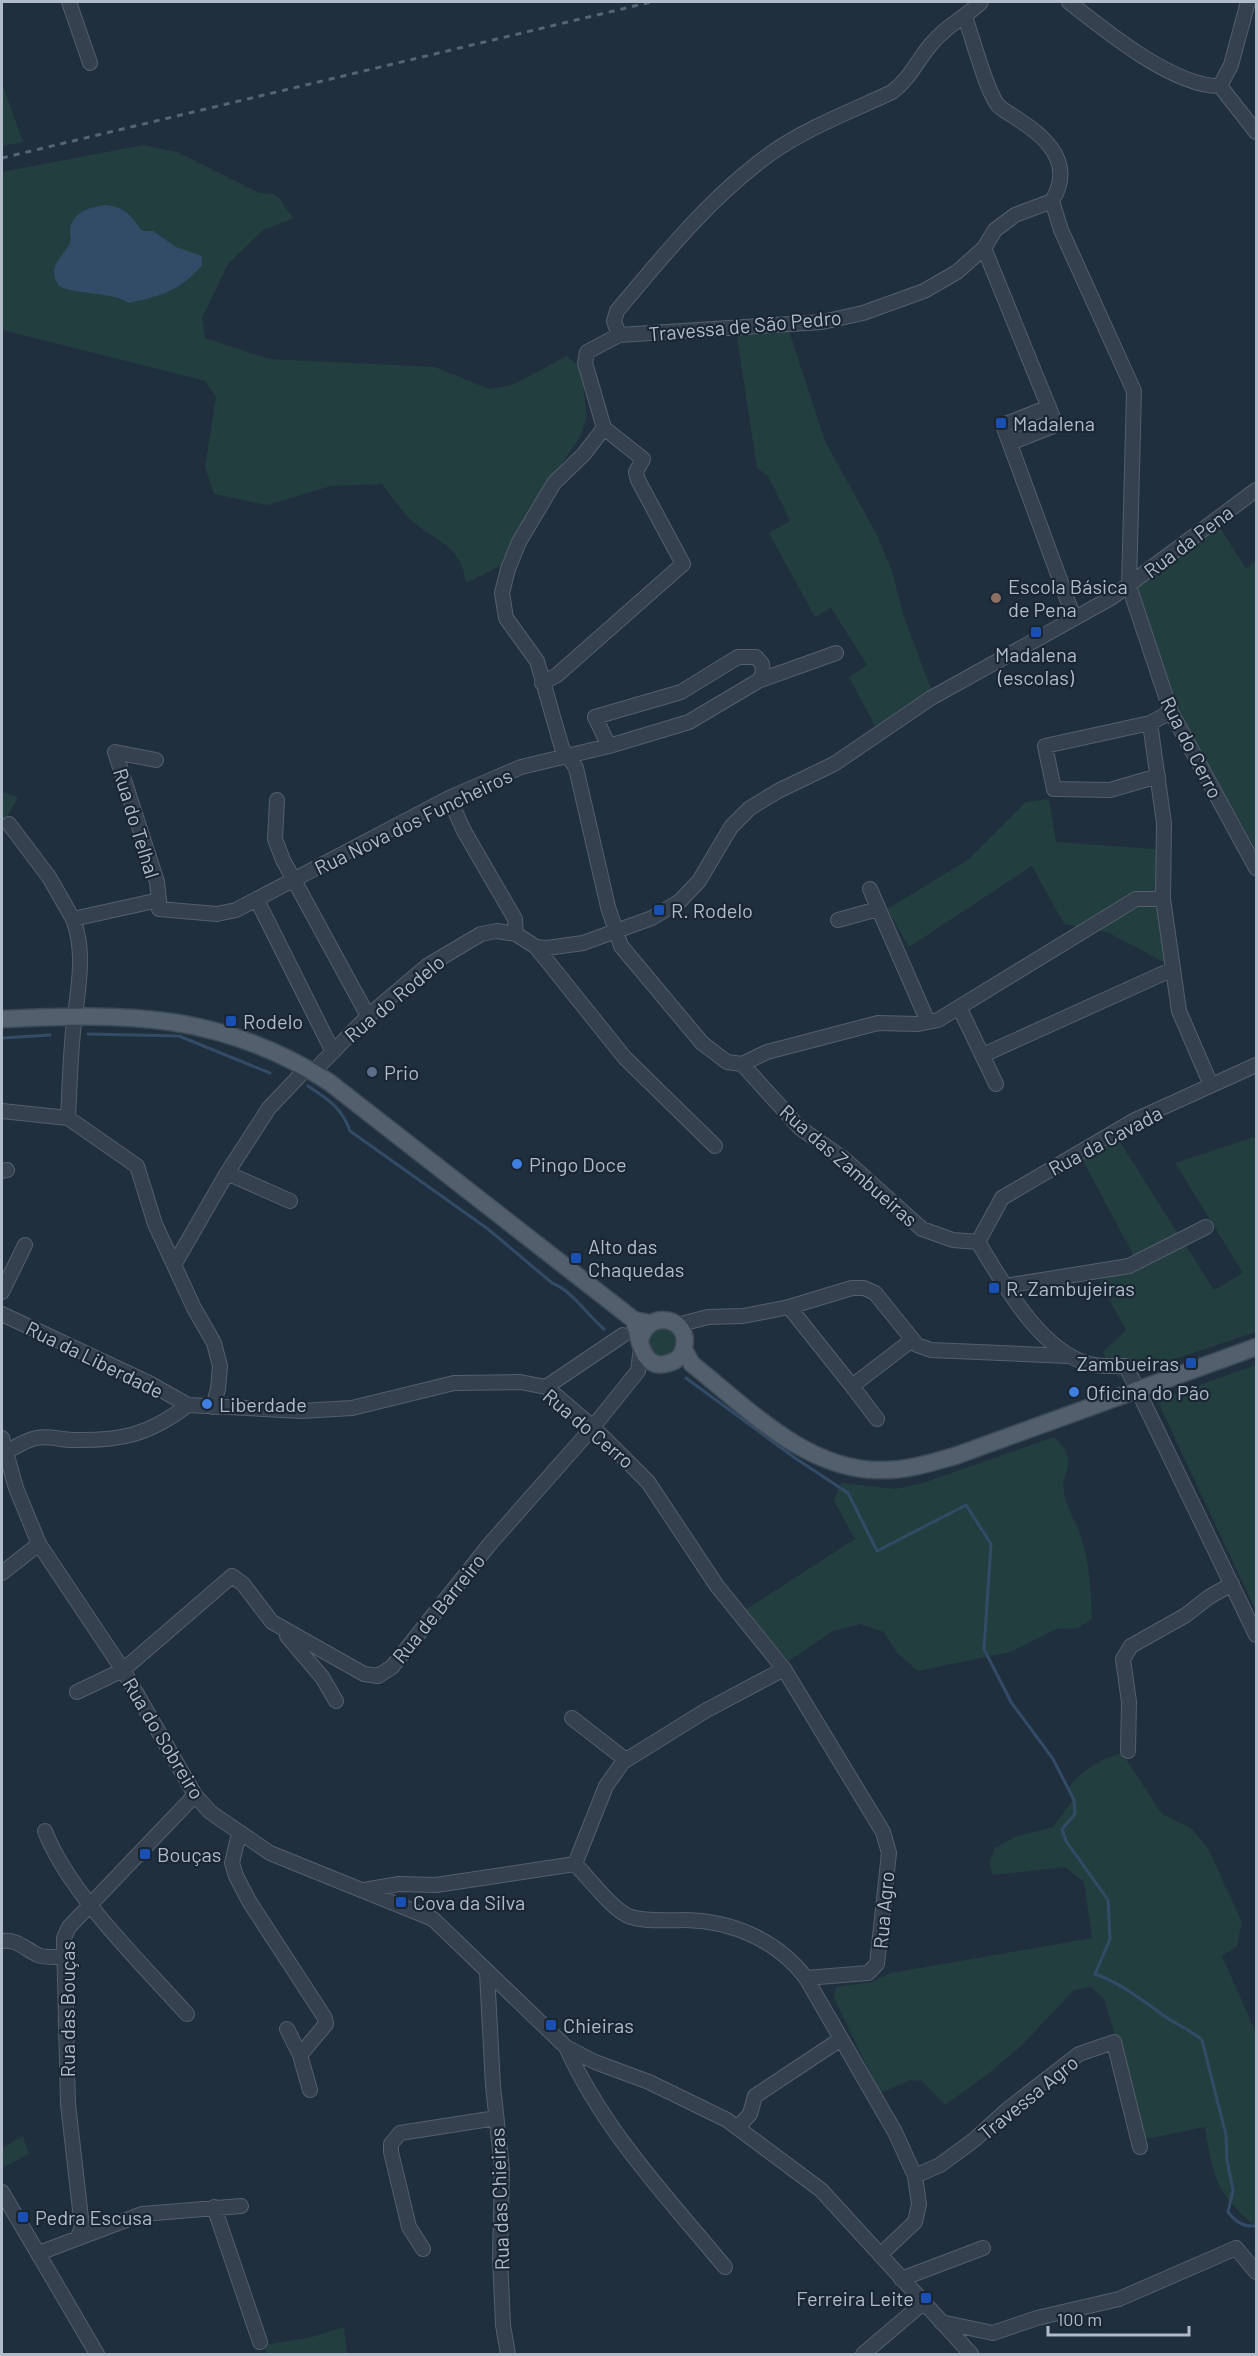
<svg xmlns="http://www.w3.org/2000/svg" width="1258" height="2356" viewBox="0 0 1258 2356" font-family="Barlow,sans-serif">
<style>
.green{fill:#233e3f}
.water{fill:#324c67}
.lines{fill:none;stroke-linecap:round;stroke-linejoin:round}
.stream{stroke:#324c67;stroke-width:3}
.minor-casing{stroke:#535f6c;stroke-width:16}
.major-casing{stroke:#3e4a57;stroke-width:19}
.minor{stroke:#35414e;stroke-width:14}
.major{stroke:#52606e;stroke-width:16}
.rail{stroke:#566576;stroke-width:3;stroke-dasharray:6 6;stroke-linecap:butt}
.transit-dot{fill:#1a4fb4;stroke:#1a2633;stroke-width:2}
.education-dot{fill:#8d6e63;stroke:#1a2633;stroke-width:2}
.service-dot{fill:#5c6f8a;stroke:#1a2633;stroke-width:2}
.shop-dot{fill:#3f7fe0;stroke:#1a2633;stroke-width:2}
.labels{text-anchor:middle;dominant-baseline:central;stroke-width:4.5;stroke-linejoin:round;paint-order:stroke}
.street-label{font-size:20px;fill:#b0bcca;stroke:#1a2633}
.poi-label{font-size:20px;fill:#b0bcca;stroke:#1a2633;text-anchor:start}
</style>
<rect width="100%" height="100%" fill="#202f3e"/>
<path class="green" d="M2,83L23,142L2,146Z
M143,145L177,152L259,193C286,192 278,204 294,218L263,230L228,264L202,318L205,338L269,359L435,367L489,389L512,385L567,356L581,368L587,417L580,437L522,522L504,564L466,583C461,543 435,543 409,518C399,508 391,495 382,484L331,486L267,505L214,494L205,467L216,397L205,381L2,330V172Z
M788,328L825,441L878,537L892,571L904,617L931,689L875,726L849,677L867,665L831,608L815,617L769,533L790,521L768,476L757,468L736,331Z
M1219,526L1246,569L1256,561V850L1180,714L1137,586Z
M2,792L18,797L2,826Z
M1049,799L1056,842L1169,850V915L1177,969L1107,932L1064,924L1032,866L909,947L887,909L968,860L1026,802Z
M1254,1137L1256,1142V1332L1118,1378L1103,1352L1126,1330L1099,1281L1136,1260L1081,1157L1118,1139L1214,1290L1243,1273L1175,1163Z
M648 1342a15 15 0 1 1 30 0a15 15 0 1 1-30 0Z
M1256,1365V1611L1157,1400Z
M1054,1437C1082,1462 1059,1473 1064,1492C1067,1509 1078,1525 1082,1540C1090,1565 1091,1593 1092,1619L1078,1628L1056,1629L1010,1652L918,1671L897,1653L884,1632L860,1624L833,1631L789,1661L745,1610L855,1539L834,1501L841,1483L895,1489L920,1484Z
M1122,1753L1162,1814L1191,1828L1208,1848L1242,1922L1237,1946L1222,1956L1256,2033V2227C1216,2193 1213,2178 1205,2127L1146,2139L1104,1999L1091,1987L1074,1990L1021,2046L988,2074L945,2105L922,2081L911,2080L880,2093L834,1998L836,1987L871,1982L891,1973L1092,1938L1084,1882L1065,1867L993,1875L989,1863L995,1848L1017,1836L1053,1827L1072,1801L1067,1790C1080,1771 1100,1759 1122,1753Z
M23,2136L29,2154L2,2168V2148Z
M344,2327L347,2354H266L265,2345L312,2337Z"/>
<path class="water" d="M105,205C125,207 131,215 142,231H153L176,247L202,256V265C182,290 158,297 129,303C111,291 80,296 59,286C47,267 60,260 69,245C72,239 70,236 70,231C71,212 91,207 105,205Z"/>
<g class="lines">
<path class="stream" d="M88,1034L179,1036L270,1073
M2,1038L50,1035
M308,1086C328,1099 342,1108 350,1131L488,1229L552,1283C573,1291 587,1315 604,1329
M686,1378L795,1458L848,1493L877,1551L966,1505L991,1544L984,1649L1011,1702L1053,1759L1074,1800L1075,1814L1062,1829L1066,1841L1108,1900L1110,1939L1095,1974C1121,1983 1140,1999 1163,2015C1176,2025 1190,2029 1202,2040L1226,2135L1227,2161L1233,2190L1228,2212C1236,2222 1243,2227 1256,2226"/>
<g class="minor-casing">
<path id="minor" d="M69,2L90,63
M1069,2C1104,30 1174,87 1220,86
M965,17C973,39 985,87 997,104C1001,110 1013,115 1019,120C1049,139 1074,165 1052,201
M1220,86L1231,65L1248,2
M1220,86L1256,132
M1052,201L1061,230L1134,391L1129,586L1171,712L1256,868
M984,248L1056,425L1010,443
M619,335L614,321L617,311C663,256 711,196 770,154C806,128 852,111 892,92C911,78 918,58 934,41C947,25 966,17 981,2
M1049,407L1003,425L1074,618
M542,683L557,675L683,564L638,480L636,472L643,459L604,428
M1150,723L1164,823L1163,899L1179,1011L1211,1085
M609,746L595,717L681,692L738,657H756L762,664L763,674L758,681
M1158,776L1110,790L1054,789L1045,746L1150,723L1171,712
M449,798L464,831L515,919L516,934
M277,800L275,839L283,860L368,1016
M9,824L49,877L73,919
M870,889L928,1022
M159,900V909L217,914L236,910L449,798L521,767L609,746L689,722L758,681L836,653
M257,900L333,1052
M838,920L878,909
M536,947L625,1058L715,1146
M960,1009L996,1084
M983,1055L1173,969
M742,1064L767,1052L878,1023L918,1024L938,1020L1136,899H1163
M313,1072L368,1016L427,966L481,934L497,931L516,934L536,947L547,948L583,943L652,918L680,901L699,881L731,827L750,808L778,791L834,764L931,698L1111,598L1256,490
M2,1111L68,1118L137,1166L155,1224L194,1308L214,1343L220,1366L218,1389L213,1407
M68,1118C70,1084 70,1049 75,1015C79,983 85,950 73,919L159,900L157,882L115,752L156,760
M2,1171L7,1170
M227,1173L290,1201
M978,1242L953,1240L922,1229L844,1159L800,1128L742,1064L727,1062L702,1043L621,946L608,907L576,768L562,748L537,661L506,618L502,593L508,569L519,542L554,483L584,454L604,428L585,363L587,352L619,335L822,322L863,313L924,291L957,272L984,248L995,230L1015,215L1052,201
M978,1242C1003,1283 1040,1351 1089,1364C1100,1367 1114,1366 1126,1366L1256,1635
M978,1242L1002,1198L1135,1120L1256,1065
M174,1265L227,1173L269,1108L307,1068
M1005,1286L1129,1266L1206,1227
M2,1292L25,1245
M789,1307L852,1386L912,1340
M2,1314L149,1383L188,1405L301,1411L352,1408L454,1383L520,1382L546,1387L593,1427L648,1482L717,1586L784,1669L883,1832L889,1853L877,1964L868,1973L806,1978L895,2132L915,2176L919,2204L915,2222L880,2255
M677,1325L708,1317L743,1316L789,1307L852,1288H864L875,1293L917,1345L931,1350L1069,1356
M852,1386L877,1419
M546,1387L623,1335
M2,1438L16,1488L39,1544L123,1670L195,1795L210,1812L270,1853L433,1919L566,2047L595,2062L649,2082L727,2120L821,2190L971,2354
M7,1451C16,1447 26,1440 36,1438C49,1435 60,1440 73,1440C121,1441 149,1435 188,1405
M2,1573L39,1544
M287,1636L322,1677L336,1701
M77,1692L123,1670L232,1576L243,1584L272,1622L364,1674L378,1676L392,1667L489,1545L593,1427L638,1371L641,1348
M572,1718L626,1760
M1128,1751L1129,1702L1123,1659L1131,1646L1186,1615L1209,1597L1232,1584
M45,1831C68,1892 142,1964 187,2014
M239,1833L232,1863L236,1876L249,1901L325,2018L326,2024L300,2055
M575,1864C588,1877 614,1912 631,1917C647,1922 670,1920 686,1920C733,1921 778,1941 806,1978
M364,1890L399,1884L436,1885L575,1864L606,1786L623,1762L705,1711L784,1669
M2,1941C17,1939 25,1949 38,1955C45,1958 56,1957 63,1957
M487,1972L493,2086L502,2168L500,2257L503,2325L508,2354
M287,2029L300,2055L310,2090
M566,2047C604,2131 667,2197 725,2267
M738,2127L750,2114L755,2096L841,2039
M915,2176L940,2165L974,2140L1007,2110L1079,2054L1114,2042L1140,2147
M2,2192L97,2354
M214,2207L260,2342
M78,2237L82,2227L68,2104L64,1938L69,1927L195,1795
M423,2249L409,2227L391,2152V2144L400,2133L496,2118
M39,2253L142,2214L241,2206
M901,2279L983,2248
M941,2322L993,2333L1037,2318L1119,2299L1236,2248L1256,2272
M863,2354L923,2303"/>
</g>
<g class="major-casing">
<path id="major" d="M2,1019C126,1013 220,1012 329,1082L634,1320L650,1323
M634,1320C639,1338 642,1372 669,1363C677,1361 683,1355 684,1347C691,1318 647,1307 640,1341
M684,1350L692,1364C746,1407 806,1470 879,1470C906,1471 930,1463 955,1456L1256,1347"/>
</g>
<use href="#minor" class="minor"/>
<use href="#major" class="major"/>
<path class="rail" d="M2,158L651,2"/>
</g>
<g class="transit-dot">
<rect x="995" y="417" width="12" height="12" rx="3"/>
<rect x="1030" y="626" width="12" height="12" rx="3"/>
<rect x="653" y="904" width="12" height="12" rx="3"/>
<rect x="225" y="1015" width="12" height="12" rx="3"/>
<rect x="570" y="1252" width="12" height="12" rx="3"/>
<rect x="988" y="1282" width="12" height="12" rx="3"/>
<rect x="1185" y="1357" width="12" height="12" rx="3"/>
<rect x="139" y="1848" width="12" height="12" rx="3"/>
<rect x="395" y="1896" width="12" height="12" rx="3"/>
<rect x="545" y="2019" width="12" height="12" rx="3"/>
<rect x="17" y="2211" width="12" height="12" rx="3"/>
<rect x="920" y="2292" width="12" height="12" rx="3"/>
</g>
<circle class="education-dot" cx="996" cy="598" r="6"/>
<circle class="service-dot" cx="372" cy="1072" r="6"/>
<g class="shop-dot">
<circle cx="517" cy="1164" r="6"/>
<circle cx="1074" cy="1392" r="6"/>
<circle cx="207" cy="1404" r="6"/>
</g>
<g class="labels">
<g class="street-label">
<text transform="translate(745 325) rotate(-5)">Travessa de São Pedro</text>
<text transform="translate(1188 541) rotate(-37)">Rua da Pena</text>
<text transform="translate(1192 747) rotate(63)">Rua do Cerro</text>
<text transform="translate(413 821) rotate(-26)">Rua Nova dos Funcheiros</text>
<text transform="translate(137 823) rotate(73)">Rua do Telhal</text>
<text transform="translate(394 998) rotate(-40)">Rua do Rodelo</text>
<text transform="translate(1105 1140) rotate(-28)">Rua da Cavada</text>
<text transform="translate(849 1165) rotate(41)">Rua das Zambueiras</text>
<text transform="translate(95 1359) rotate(26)">Rua da Liberdade</text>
<text transform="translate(589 1428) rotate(40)">Rua do Cerro</text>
<text transform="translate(438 1608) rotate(-51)">Rua de Barreiro</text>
<text transform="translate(164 1738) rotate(59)">Rua do Sobreiro</text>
<text transform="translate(883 1910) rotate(-85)">Rua Agro</text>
<text transform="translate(67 2009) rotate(-90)">Rua das Bouças</text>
<text transform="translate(1028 2097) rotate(-39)">Travessa Agro</text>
<text transform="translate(499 2199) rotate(-92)">Rua das Chieiras</text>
</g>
<g class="poi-label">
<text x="1013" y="423">Madalena</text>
<text x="1008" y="586">Escola Básica<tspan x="1008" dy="23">de Pena</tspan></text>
<text x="1036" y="654" text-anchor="middle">Madalena<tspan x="1036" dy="23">(escolas)</tspan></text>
<text x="671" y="910">R. Rodelo</text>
<text x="243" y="1021">Rodelo</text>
<text x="384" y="1072">Prio</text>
<text x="529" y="1164">Pingo Doce</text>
<text x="588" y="1246">Alto das<tspan x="588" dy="23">Chaquedas</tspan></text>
<text x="1006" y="1288">R. Zambujeiras</text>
<text x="1179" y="1363" text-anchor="end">Zambueiras</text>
<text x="1086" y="1392">Oficina do Pão</text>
<text x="219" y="1404">Liberdade</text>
<text x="157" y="1854">Bouças</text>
<text x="413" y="1902">Cova da Silva</text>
<text x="563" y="2025">Chieiras</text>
<text x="35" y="2217">Pedra Escusa</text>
<text x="914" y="2298" text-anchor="end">Ferreira Leite</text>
</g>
</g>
<rect width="1258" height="2356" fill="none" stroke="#b0bcca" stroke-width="6"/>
<path d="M1048 2326v9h141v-9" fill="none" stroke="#b0bcca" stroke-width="3"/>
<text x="1057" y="2326" font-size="18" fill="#b0bcca" stroke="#1a2633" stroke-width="4.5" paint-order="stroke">100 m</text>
</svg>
